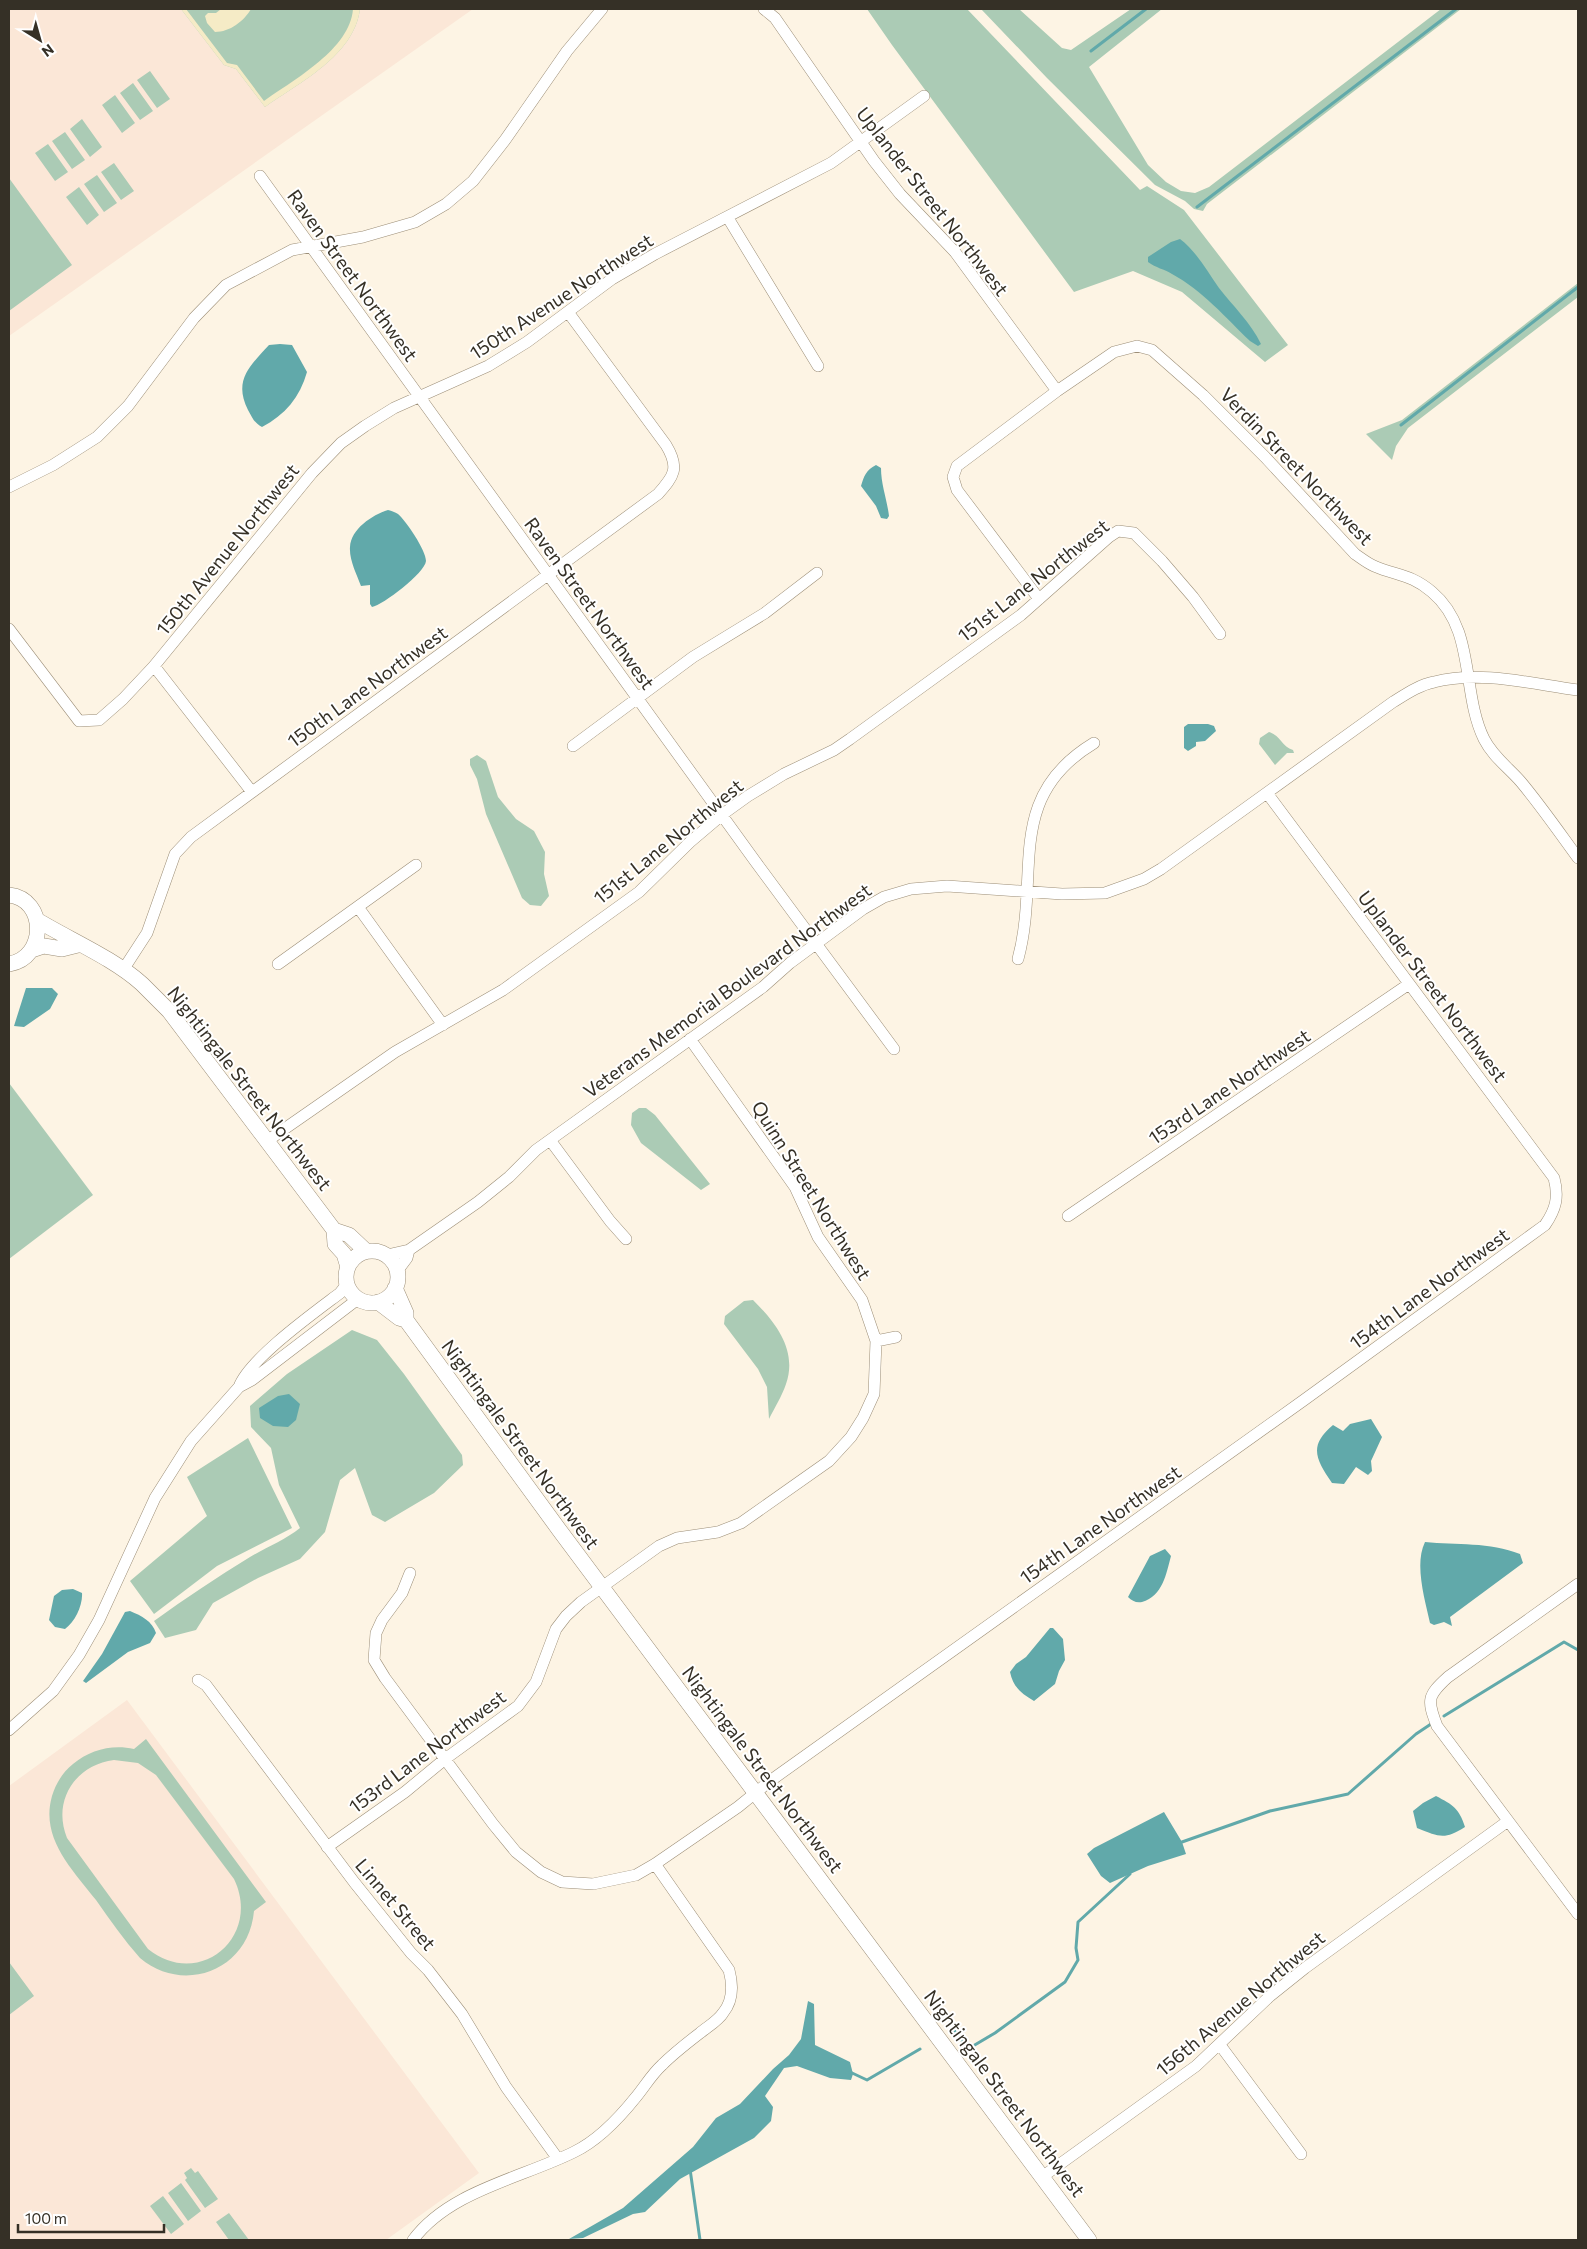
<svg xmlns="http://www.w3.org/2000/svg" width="1587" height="2249" viewBox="0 0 1587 2249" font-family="Commissioner,sans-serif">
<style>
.education{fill:#fbe7d7}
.green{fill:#abcbb5;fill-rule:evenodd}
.sand{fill:#f5ebc6}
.water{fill:#61a9aa}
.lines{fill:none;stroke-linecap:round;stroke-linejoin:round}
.stream{stroke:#61a9aa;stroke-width:3}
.minor-casing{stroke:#9c8e77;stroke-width:12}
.tertiary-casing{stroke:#9c8e77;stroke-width:16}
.minor{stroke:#fff;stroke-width:11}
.tertiary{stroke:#fff;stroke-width:15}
.labels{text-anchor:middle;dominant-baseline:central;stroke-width:4;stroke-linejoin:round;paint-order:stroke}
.street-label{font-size:19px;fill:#353026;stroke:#fff}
</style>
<rect width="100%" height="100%" fill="#fdf4e4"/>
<path class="education" d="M9,9H473L9,336Z
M127,1700L479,2173L386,2240H9V1786Z"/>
<path class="green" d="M181,9H360C354,56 300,82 265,107L236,69L224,65Z
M867,9H967L1140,190L1147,186L1184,210L1288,345L1265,362L1182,292L1133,271L1074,292L892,45Z
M981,9H1019L1062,48L1071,50L1131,9H1162L1089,67L1148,165L1166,182L1181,191L1195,193L1209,187L1441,9H1461L1207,204L1203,211L1194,209L1185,201L1155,185L1047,78Z
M150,71L170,99L157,108L137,80Z
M133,83L153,111L140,120L120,93Z
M115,95L135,123L122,133L102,105Z
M82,119L102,147L90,157L70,129Z
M65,132L85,160L72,169L52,141Z
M48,144L68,172L55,181L35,153Z
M114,163L134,191L121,200L101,172Z
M97,175L117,203L104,212L84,184Z
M9,178L72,265L9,311Z
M79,187L99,215L87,225L66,197Z
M1578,283V297L1408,428L1396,446L1392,460L1366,434L1402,420Z
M1269,732C1280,735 1282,747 1293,750L1294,753H1287L1275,765L1259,744L1260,738Z
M477,755L486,761L498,797L516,819L534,831L545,852L544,874L549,896L541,906L530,905L522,898L486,814L477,779L470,765V759Z
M9,1083L93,1195L9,1259Z
M639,1108H646L655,1115L710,1184L701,1190L641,1143L631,1125L632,1113Z
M753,1300C775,1322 798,1350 786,1384C782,1396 775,1407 769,1419L767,1387L758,1369L724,1324L725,1316L744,1301Z
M352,1330L377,1340L404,1374L462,1455L463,1465L434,1493L385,1522L372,1515L355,1468L340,1480L325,1532L300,1559L258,1578L213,1603L196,1630L165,1638L154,1621C186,1598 217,1577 250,1557C267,1547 285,1540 300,1528L279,1485L271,1448L251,1427L250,1406L287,1374Z
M248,1438L292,1528L217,1566L154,1614L130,1581L207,1516L187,1477Z
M146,1739L266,1902L254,1911C249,1970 184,1995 140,1958C124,1940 110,1920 96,1900C72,1869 40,1838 52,1796C56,1783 63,1772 73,1764C90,1750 112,1744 134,1749ZM114,1760L138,1763L156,1775L234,1879C262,1937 199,1990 148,1949L67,1838C52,1801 75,1765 114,1760Z
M9,1962L34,1996L9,2015Z
M191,2168L195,2173L198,2171L218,2199L205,2208L185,2180L187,2178L184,2173Z
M181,2183L201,2211L188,2221L168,2193Z
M163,2196L184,2224L171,2234L150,2206Z
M229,2213L249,2240H229L216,2222Z"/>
<path class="sand" d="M181,9H186L227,63L237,65L264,101C295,79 350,49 353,9H360C354,56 300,82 265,107L236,69L224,65Z
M221,9H251C244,21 230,32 215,32L207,23L205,16L208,13H216Z"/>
<path class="water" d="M1180,239C1197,252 1207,271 1219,288C1233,306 1251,323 1261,344L1258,346L1250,341C1226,318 1202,290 1172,274C1164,269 1156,268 1148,262V257L1171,242Z
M280,344L292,345L307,372C300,397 285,415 262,427C254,423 252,417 248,410C233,380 250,366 269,345Z
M876,465L881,468C881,485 887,499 889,516L887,519L881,518L876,506L861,486C864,476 866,470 876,465Z
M388,510C392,511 395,512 398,514C406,521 426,550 426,561C425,573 383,605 372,607L370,604V585L361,586C357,575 349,560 350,547C351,529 372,515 388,510Z
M1188,724H1208L1214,726L1216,731L1205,741L1196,742V746L1188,751L1184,748V727Z
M26,988H52L58,994L50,1009L24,1027L14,1026Z
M289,1394L300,1404L296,1420L288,1427L273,1426L260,1418L259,1408L278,1396Z
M1371,1419L1382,1437L1371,1461L1372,1471L1368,1475L1356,1467L1344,1484L1332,1483C1316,1459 1308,1446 1333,1425L1343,1431L1350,1424Z
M1425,1542C1456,1545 1490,1542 1520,1554L1523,1563L1450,1617L1452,1626L1444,1622L1434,1625L1430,1623C1425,1600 1414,1564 1425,1542Z
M1165,1549L1171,1556C1166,1574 1163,1596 1142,1602C1136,1603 1132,1601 1128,1597L1150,1556Z
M73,1589L82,1593C83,1605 75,1622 65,1629L55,1627L49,1620L54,1596L62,1590Z
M130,1611C142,1616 152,1621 156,1633L150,1643L128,1652L86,1683L83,1681L102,1654L125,1612Z
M1050,1628H1053L1063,1639L1065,1660L1059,1671L1055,1684L1034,1701C1021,1693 1013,1687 1010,1672L1016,1664L1026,1657Z
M1436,1796C1453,1805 1459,1808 1465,1827C1444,1840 1440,1837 1417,1828L1413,1811L1423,1803Z
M1164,1812L1182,1842L1186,1854L1148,1866L1110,1883L1101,1876L1087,1854L1094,1848Z
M808,2001L814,2004L815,2045L850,2062L853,2074L851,2080L830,2078L797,2066L784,2068L765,2096L773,2107L771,2121L754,2138L680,2179L645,2212L633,2214L583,2238L569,2239L623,2208L693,2147L716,2118L740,2104L773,2069L789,2055L801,2039Z"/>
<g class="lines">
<path class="stream" d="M1091,51L1146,9
M1197,207L1456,9
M1401,425L1578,287
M1444,1716L1564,1642L1578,1650
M1182,1842L1270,1811L1348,1794L1416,1734L1431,1724
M954,2030L966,2046H973L995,2033L1065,1982L1078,1960L1076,1948L1078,1922L1130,1874
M850,2072L867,2080L920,2049
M690,2169L700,2240"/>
<g class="minor-casing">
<path id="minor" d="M764,9L775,18L874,161L900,194L955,252L1057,391
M260,176L755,861L894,1049
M728,218L818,366
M9,487L53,465L97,437L128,406L194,318L226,285L292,250L363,237L415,222L446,204L473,181L505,140L567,51L602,9
M1039,599L957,490L953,477L957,466L1057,391L1114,352L1137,346L1152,350L1203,395L1265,457L1355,554C1361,558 1367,563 1374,566C1397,576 1411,574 1432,592C1476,629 1461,692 1484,739C1493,757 1509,768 1521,782C1541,806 1559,832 1578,858
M9,629L79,721L99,720L123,699L154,666L312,473L341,443L365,426L394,408L488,366L527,342L612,279L655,254L831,163L924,96
M154,666L252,792
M573,746L693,657L765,613L817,573
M358,907L443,1025
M1018,959C1041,874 1003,798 1094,743
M278,964L416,865
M123,970L147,933L175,854L191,837L658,494C674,476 680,468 666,445L568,312
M550,1140L610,1221L626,1239
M267,1141L395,1052L503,990L639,892L690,842L723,814L748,796L784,774L834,750L850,739L1021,615L1109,537L1118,531L1134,533L1162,561L1193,597L1220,634
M1068,1216L1409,984
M387,1255L409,1250L478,1202L509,1177L536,1150L763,987L790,963L863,909L884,897L911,889L947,886L1062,894L1105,893L1144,879L1161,869L1393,702C1406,694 1419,685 1434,682C1481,670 1532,684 1578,690
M398,1270L407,1258L409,1250
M876,1341L896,1337
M239,1387C249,1359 315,1312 340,1293L347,1284
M410,1573L402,1593L382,1620L376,1633L374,1660L385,1678L493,1824L516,1852L541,1872L562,1882L593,1884L636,1875L655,1864L738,1807L770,1781L1304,1400L1545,1225C1556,1209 1559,1197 1554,1178L1267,793
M1578,1584L1448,1677C1427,1696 1427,1700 1437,1726L1578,1914
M198,1680L206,1685L354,1882L411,1953L428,1970L462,2014L506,2087L558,2159
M9,1730L53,1691L79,1655L99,1620L155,1498L191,1441L239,1387L252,1380L354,1302L361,1300
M327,1847L405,1792L445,1759L518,1706L536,1682L556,1629L566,1616L581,1602L659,1546L677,1538L718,1532L741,1523L829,1461L851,1437L863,1418L874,1394L876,1341L862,1300L818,1237L795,1187L690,1039
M1220,2045L1301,2154
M1042,2177L1196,2066L1270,1996L1305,1968L1508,1821
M413,2240C449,2191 522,2178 574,2152C597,2141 620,2117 636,2097C645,2086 652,2074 662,2065C674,2053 687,2043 700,2033C707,2027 718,2021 723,2013C733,2001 733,1985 729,1970L655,1864"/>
</g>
<g class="tertiary-casing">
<path id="tertiary" d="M9,895C47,899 47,958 9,964
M37,920C70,940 113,958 142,984C151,993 160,1002 169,1011L334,1230L349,1235L366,1251
M32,950L44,946L62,949L78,945
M334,1230L335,1244L344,1254L348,1267
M346 1277a26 26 0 1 1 52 0a26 26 0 1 1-52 0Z
M395,1288L406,1313V1320
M378,1302L399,1318L406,1320L560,1531L1089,2240"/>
</g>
<use href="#minor" class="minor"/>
<use href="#tertiary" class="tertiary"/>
</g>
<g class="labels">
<g class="street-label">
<text transform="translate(933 201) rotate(52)">Uplander Street Northwest</text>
<text transform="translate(353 275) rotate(54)">Raven Street Northwest</text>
<text transform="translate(561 296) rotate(-33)">150th Avenue Northwest</text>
<text transform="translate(1297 466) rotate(46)">Verdin Street Northwest</text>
<text transform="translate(227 549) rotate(-51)">150th Avenue Northwest</text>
<text transform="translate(1033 580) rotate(-38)">151st Lane Northwest</text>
<text transform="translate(590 603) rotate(54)">Raven Street Northwest</text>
<text transform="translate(367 686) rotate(-36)">150th Lane Northwest</text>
<text transform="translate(668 841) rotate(-39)">151st Lane Northwest</text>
<text transform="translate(1433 986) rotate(53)">Uplander Street Northwest</text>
<text transform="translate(727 990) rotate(-36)">Veterans Memorial Boulevard Northwest</text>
<text transform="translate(1229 1086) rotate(-34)">153rd Lane Northwest</text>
<text transform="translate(250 1088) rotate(52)">Nightingale Street Northwest</text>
<text transform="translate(812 1190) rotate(58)">Quinn Street Northwest</text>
<text transform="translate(1429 1288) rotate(-36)">154th Lane Northwest</text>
<text transform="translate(521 1444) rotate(54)">Nightingale Street Northwest</text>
<text transform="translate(1100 1524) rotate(-35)">154th Lane Northwest</text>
<text transform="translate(427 1751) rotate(-37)">153rd Lane Northwest</text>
<text transform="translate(763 1769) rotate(53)">Nightingale Street Northwest</text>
<text transform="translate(396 1904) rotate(50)">Linnet Street</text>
<text transform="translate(1240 2003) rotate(-40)">156th Avenue Northwest</text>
<text transform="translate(1005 2093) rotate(53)">Nightingale Street Northwest</text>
</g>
</g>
<rect width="1587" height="2249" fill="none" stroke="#353026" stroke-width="20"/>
<g transform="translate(40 40) rotate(143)" stroke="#ffffff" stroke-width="4" paint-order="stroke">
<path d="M0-4L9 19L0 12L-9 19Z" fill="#353026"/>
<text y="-8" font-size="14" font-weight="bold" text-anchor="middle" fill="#353026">N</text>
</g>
<path d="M18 2224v8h146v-8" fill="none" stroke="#353026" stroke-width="2.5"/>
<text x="25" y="2224" font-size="15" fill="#353026" stroke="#ffffff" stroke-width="4" paint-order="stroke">100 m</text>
</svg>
